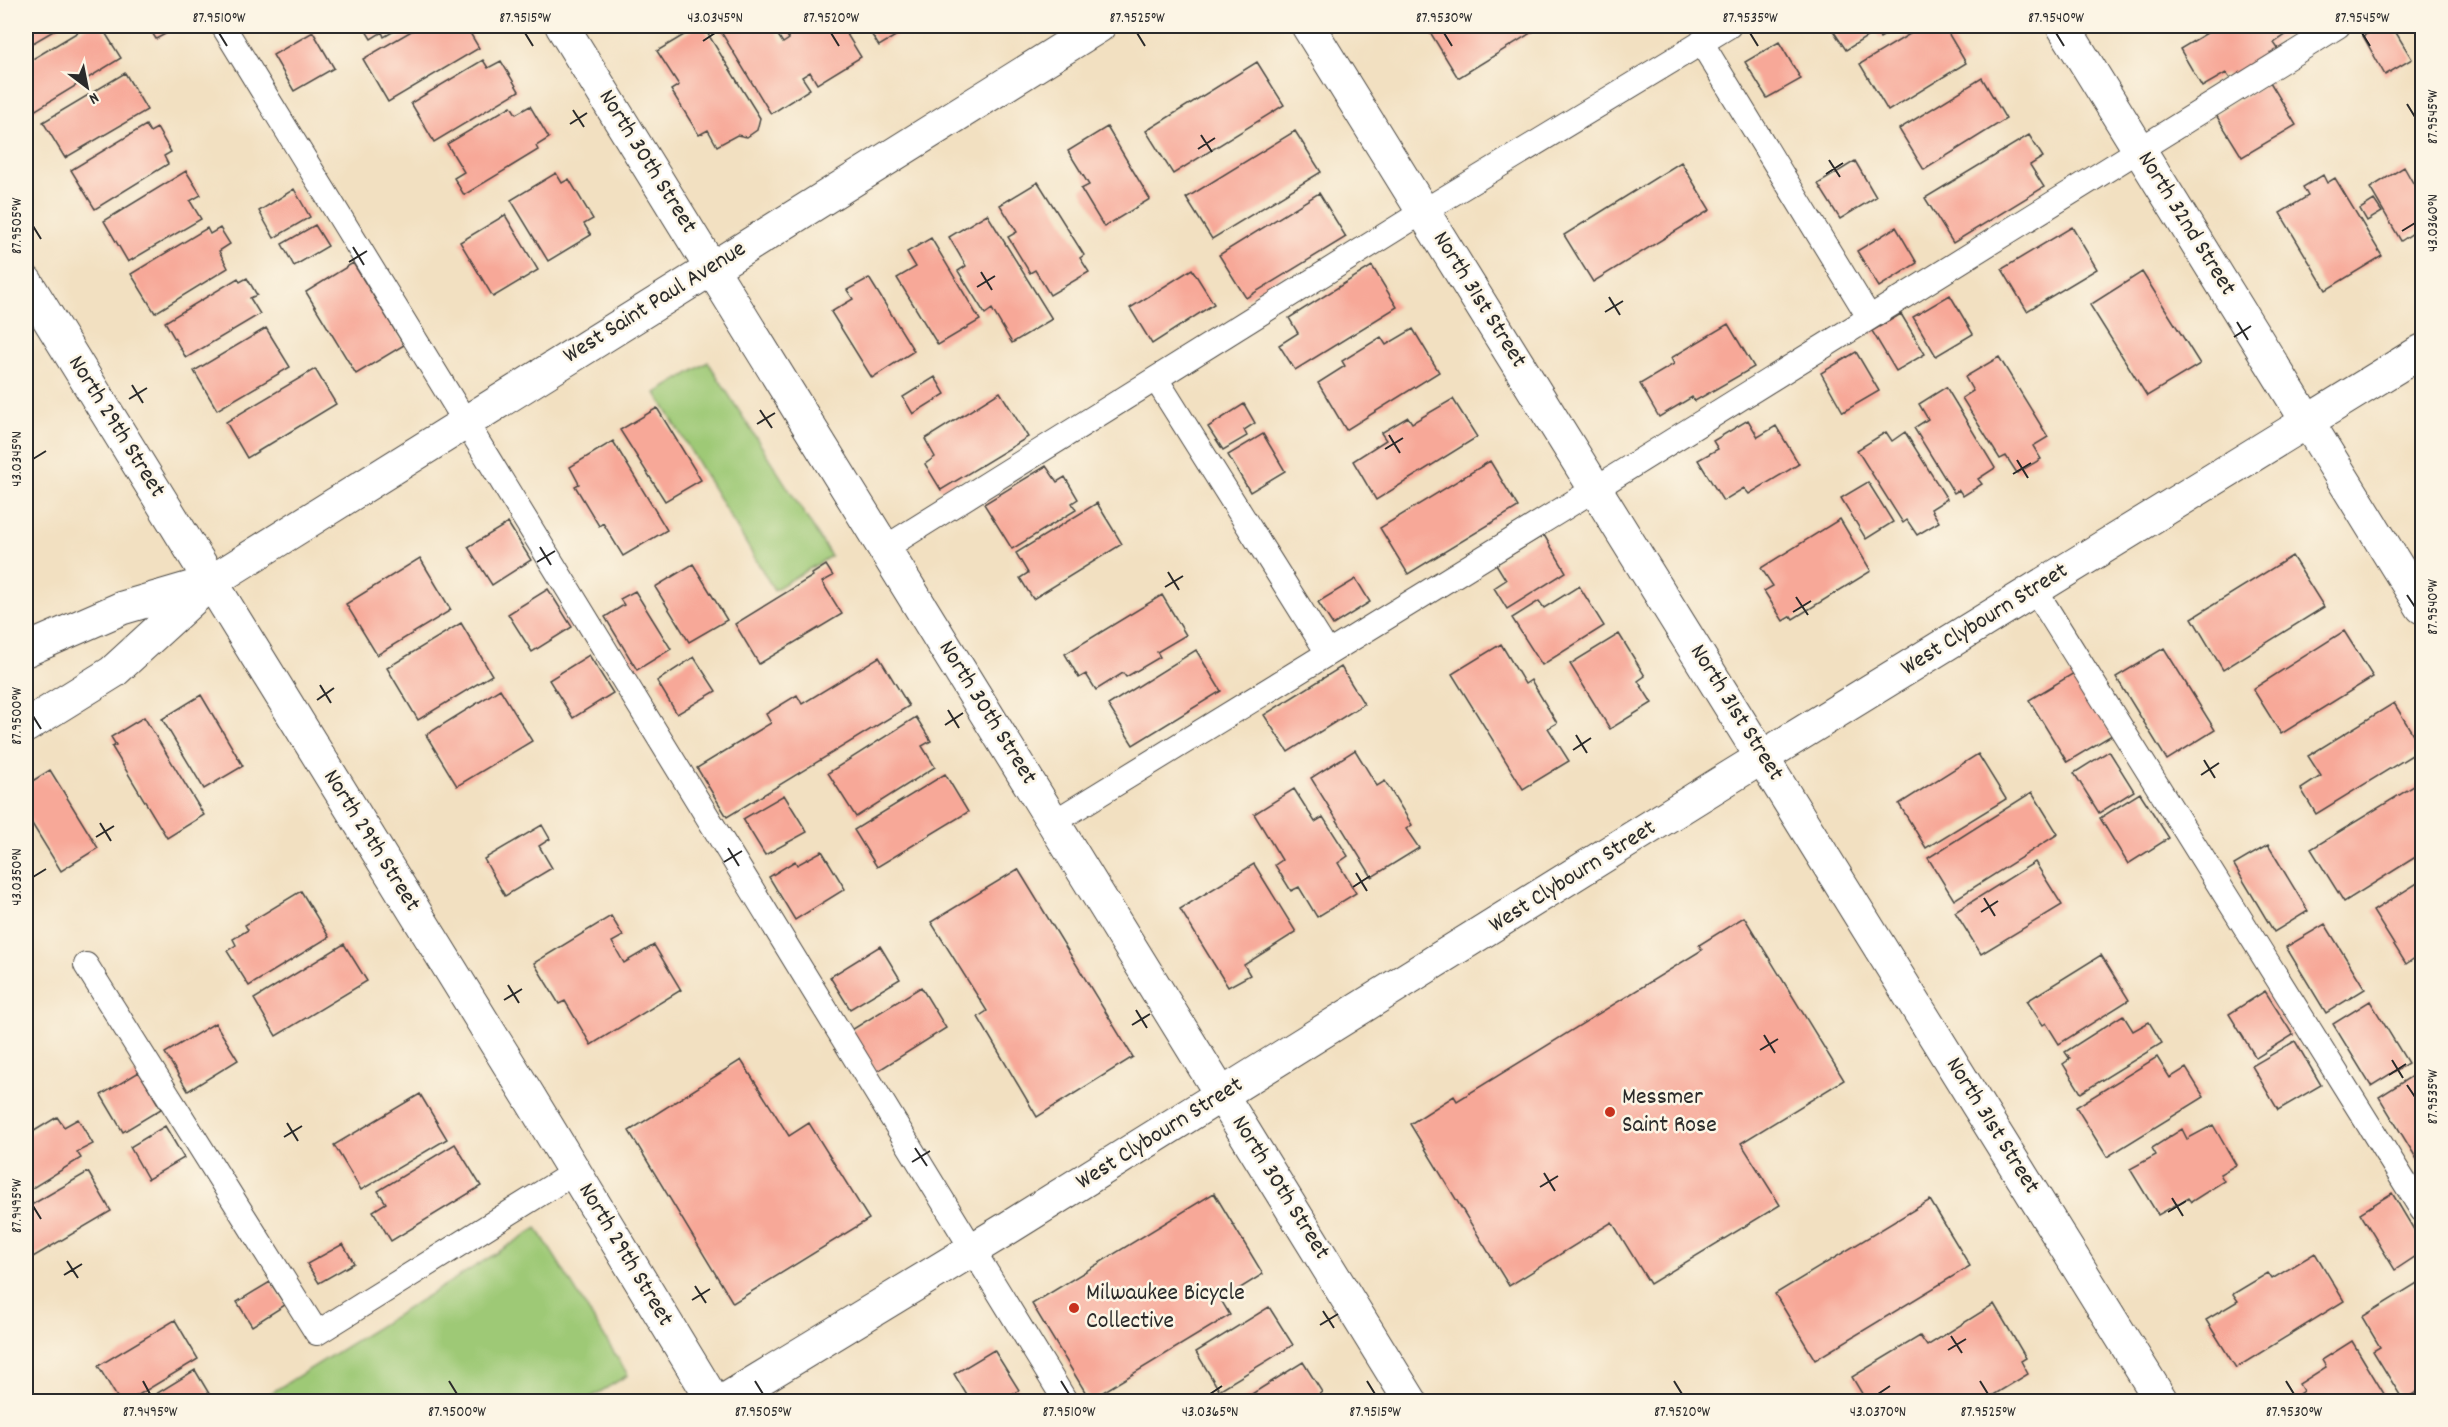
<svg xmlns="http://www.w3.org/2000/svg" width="2448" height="1427" viewBox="0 0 2448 1427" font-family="Dekko,sans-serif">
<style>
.green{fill:#9ec976;stroke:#647a50;stroke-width:1.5}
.building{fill:#f7a898}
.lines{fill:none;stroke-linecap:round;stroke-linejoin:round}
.service-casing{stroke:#494642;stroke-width:26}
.minor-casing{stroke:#494642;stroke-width:35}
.tertiary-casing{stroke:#494642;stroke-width:35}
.service{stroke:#fff;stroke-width:24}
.minor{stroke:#fff;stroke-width:33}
.tertiary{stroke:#fff;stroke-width:33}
.ticks{fill:none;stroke:#2b2b2b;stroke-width:2}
.poi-dot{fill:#c8321e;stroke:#fcf5e5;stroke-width:2}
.labels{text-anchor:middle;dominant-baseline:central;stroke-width:5;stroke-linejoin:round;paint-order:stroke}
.street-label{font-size:24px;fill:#2b2b2b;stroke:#fcf5e5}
.poi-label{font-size:24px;fill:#2b2b2b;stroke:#fcf5e5;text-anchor:start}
.neatline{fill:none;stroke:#2b2b2b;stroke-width:2}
.ticks-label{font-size:15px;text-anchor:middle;fill:#2b2b2b}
</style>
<rect width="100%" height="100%" fill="#fcf5e5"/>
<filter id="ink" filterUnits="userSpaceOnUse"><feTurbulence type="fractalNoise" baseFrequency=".0167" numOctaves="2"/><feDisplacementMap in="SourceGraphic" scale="12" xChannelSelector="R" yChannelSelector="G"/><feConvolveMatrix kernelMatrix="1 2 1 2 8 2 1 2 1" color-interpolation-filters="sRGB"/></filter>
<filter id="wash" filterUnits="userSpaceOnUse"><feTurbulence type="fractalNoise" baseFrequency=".008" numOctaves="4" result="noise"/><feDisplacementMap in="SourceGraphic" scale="24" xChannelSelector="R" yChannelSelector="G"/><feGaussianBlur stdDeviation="1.35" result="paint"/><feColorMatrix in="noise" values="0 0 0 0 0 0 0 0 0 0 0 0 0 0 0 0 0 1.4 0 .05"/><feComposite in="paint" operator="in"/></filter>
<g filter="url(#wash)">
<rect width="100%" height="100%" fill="#f2e0c1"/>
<path class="green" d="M708,362L831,556L774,590L656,393Z
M537,1228L628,1375L585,1401H258Z"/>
<g id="blocks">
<path class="building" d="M26,26H62L26,47Z
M88,26H101L121,58L26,116V63Z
M148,26H180L156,39Z
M363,26H403L384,37L382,32L371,39Z
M420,26H466L479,48L388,102L363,59Z
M699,26H703L760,118L757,130L747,137L737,135L717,146L708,130L699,135L671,90L679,85L657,51Z
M721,26H772L783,43L789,39L781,26H842L861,57L817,84L810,72L802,77L810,89L771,114L718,27Z
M866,26H912L879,46Z
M1441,26H1542L1458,78L1430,32Z
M1830,26H1900L1880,38L1876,31L1846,50Z
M1923,26H1944L1966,63L1888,111L1860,64Z
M2205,26H2295L2296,28L2274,43L2279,50L2231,80L2226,73L2202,87L2180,49L2207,33L2203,27Z
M2381,26H2392L2412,59L2385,75L2363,36Z
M313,32L334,68L294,91L273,55Z
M1779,42L1801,79L1767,98L1745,62Z
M483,60L488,68L501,61L519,91L434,142L411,103Z
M1257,62L1284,105L1173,174L1146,131Z
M125,73L147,110L65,158L43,122Z
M1982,78L2006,119L1924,170L1899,129Z
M2270,82L2296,125L2242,157L2216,115Z
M511,106L516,114L530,106L549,138L536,146L538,150L464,195L454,178L464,172L447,144Z
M146,125L150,132L157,128L171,152L164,156L168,164L95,209L71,170Z
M1107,127L1150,199L1104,227L1081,189L1089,185L1068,151Z
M1295,131L1321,172L1212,239L1186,198Z
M2029,135L2043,157L2030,165L2044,187L1953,243L1925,198Z
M1855,161L1876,197L1840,219L1818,184Z
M1681,162L1710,210L1593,282L1564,235Z
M2404,167L2422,199V227L2401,241L2370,188Z
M186,171L201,195L190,201L201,219L128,262L104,221Z
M556,173L562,183L569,179L593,219L584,224L591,235L548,261L511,200Z
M2323,175L2327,183L2335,178L2382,256L2326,290L2280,213L2308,196L2303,187Z
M1038,182L1084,255L1080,258L1089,272L1050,295L1035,270L1030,273L1008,237L1017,232L1000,205Z
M294,189L310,217L274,238L259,211Z
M1319,193L1346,237L1246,298L1219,255Z
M2374,200L2382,212L2367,221L2360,209Z
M987,214L1052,319L1012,343L992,309L985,314L958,271L966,266L949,237Z
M505,215L538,270L493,297L460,242Z
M315,225L328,246L294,266L282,244Z
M1896,227L1917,263L1879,287L1857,251Z
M2072,227L2097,269L2027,311L2002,269Z
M207,228L210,234L220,228L230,244L219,251L228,268L155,313L131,274Z
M931,238L980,320L938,345L897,278L916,267L907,252Z
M353,263L404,345L356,374L306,292Z
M1372,266L1397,307L1295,370L1279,345L1298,333L1289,318Z
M1192,269L1214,304L1152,344L1130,308Z
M2142,272L2200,364L2147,396L2090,305Z
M238,278L240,282L247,278L257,295L250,298L260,314L186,358L165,322Z
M869,278L914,351L872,378L831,312L853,299L847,290Z
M1950,295L1973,334L1936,356L1913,317Z
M1901,314L1925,354L1896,371L1872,331Z
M1728,324L1754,367L1695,401L1692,397L1659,417L1640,384L1674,364L1671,358Z
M266,328L290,367L217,410L194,371Z
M1413,329L1439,372L1346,430L1318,383L1345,366L1342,361L1381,337L1386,345Z
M1856,352L1879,391L1843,412L1821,373Z
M1999,357L2048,437L2033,446L2041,459L2017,473L2006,456L2000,459L1962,398L1973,391L1965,377Z
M315,369L336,404L247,458L226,422Z
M935,377L945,394L913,414L903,397Z
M1946,387L1995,468L1978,479L1982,484L1963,496L1959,490L1954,493L1914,428L1928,419L1919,404Z
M1000,392L1028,437L941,490L925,464L935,457L925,439Z
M1453,399L1477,437L1376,500L1353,461L1386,440L1381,433L1408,417L1412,423Z
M1244,404L1255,423L1244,430L1247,436L1223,450L1208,427Z
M657,408L701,480L665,501L620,430Z
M1748,420L1758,437L1776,426L1799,464L1749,494L1744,488L1723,501L1698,460L1718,449L1713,441Z
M1886,432L1892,441L1905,432L1947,499L1931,509L1939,522L1917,535L1907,520L1903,523L1857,450Z
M1263,434L1285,471L1250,492L1228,455Z
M613,441L667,530L623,556L603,523L599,526L575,486L579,484L570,467Z
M1490,461L1518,507L1408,574L1380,528Z
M1046,466L1057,482L1065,477L1078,499L1072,503L1076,510L1012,549L984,504Z
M1868,482L1893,522L1866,539L1841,498Z
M1097,503L1122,544L1033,599L1020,578L1028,573L1016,553Z
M1840,519L1871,571L1793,619L1791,616L1783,621L1764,591L1773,586L1761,568Z
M508,523L531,560L492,585L468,547Z
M1544,535L1566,572L1507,609L1494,588L1506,580L1496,564Z
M2292,556L2324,607L2223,670L2192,618Z
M420,558L451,610L377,655L346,604Z
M693,564L727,620L689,642L655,587Z
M826,565L833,576L822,582L842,614L759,664L735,624L813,576L812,574Z
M1356,579L1370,602L1333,625L1318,602Z
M1579,586L1604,626L1542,665L1512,618L1539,601L1544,608Z
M548,589L572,627L532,652L508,614Z
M635,591L671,649L637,670L605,617L624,605L620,599Z
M1162,595L1186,635L1157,652L1160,657L1126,677L1123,673L1096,690L1086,674L1079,678L1065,654Z
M461,623L492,675L418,720L387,668Z
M2344,631L2373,677L2281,734L2253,689Z
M1619,634L1645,676L1638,681L1652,703L1610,729L1570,664Z
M1501,644L1525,684L1531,680L1557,723L1548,728L1569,761L1523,789L1452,674Z
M2164,648L2215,730L2167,760L2116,677Z
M1196,650L1221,691L1133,745L1108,705Z
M589,655L613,693L573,718L549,680Z
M694,657L716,691L677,714L657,681Z
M879,657L909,706L727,817L697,768L771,723L766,714L797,695L802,704Z
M1341,667L1364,704L1288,752L1264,715Z
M2074,673L2112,735L2067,762L2029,700Z
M500,689L532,741L457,786L426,735Z
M201,695L243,766L204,789L162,719Z
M2394,703L2422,749L2316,814L2301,789L2321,776L2308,756Z
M144,717L204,815L167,838L112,747L116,745L111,737Z
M916,717L931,741L922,746L935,767L856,817L828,773Z
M1355,750L1377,786L1385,781L1412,825L1406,829L1419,848L1372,877L1311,778Z
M2109,751L2134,791L2099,813L2074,773Z
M1978,754L2006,799L1926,848L1899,804Z
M50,770L98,848L61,871L26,814V785Z
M945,774L968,812L877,867L854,830Z
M2422,781V853L2344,902L2311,849Z
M1294,789L1315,822L1323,817L1348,856L1338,863L1356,893L1317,917L1299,887L1291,891L1275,865L1282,860L1254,814Z
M2032,792L2058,834L1954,900L1928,858Z
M2140,793L2169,838L2128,864L2100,818Z
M784,795L807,832L765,855L743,819Z
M542,825L550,839L539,846L552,868L505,896L484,859Z
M2268,845L2308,911L2274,932L2234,865Z
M822,851L845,889L795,920L769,877L795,861L797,865Z
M2035,862L2062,905L1981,954L1955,912Z
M1254,864L1296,932L1244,965L1250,975L1228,987L1180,909Z
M1018,869L1133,1057L1037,1117L978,1017L987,1011L931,922Z
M2422,880V953L2406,964L2373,911Z
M301,891L329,937L249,986L227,951L236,945L233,939L248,930L245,925Z
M611,916L623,936L612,942L624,963L654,945L681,990L591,1045L565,1001L559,1004L534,963Z
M1744,917L1844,1080L1741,1143L1780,1205L1650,1284L1612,1222L1509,1286L1410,1124L1454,1096L1457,1101L1702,950L1699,945Z
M2325,924L2365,989L2326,1013L2286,947Z
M344,944L367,981L276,1036L254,999Z
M880,946L900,979L850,1009L830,977Z
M2101,955L2129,1000L2059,1044L2046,1023L2043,1025L2027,1001Z
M921,987L946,1028L876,1072L850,1031Z
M2265,991L2293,1035L2256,1058L2229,1014Z
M2370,1001L2408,1063L2371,1086L2333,1024Z
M2123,1015L2133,1031L2149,1022L2162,1043L2081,1093L2063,1064L2070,1059L2065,1052Z
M215,1023L238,1060L188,1091L165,1053Z
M2295,1041L2321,1085L2278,1110L2252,1066Z
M2157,1057L2170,1078L2186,1068L2204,1097L2107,1157L2076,1107Z
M741,1060L789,1136L809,1123L869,1219L733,1303L629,1131Z
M139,1072L161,1109L123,1132L101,1095Z
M2415,1074L2422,1086V1159L2418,1161L2379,1097Z
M420,1094L447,1139L361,1190L334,1145Z
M57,1117L64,1127L78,1119L93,1144L77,1152L81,1158L26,1192V1136Z
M2213,1125L2236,1165L2220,1174L2224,1181L2191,1202L2188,1198L2158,1215L2130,1169L2156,1155L2152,1148L2182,1129L2187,1139Z
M165,1126L184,1158L148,1179L130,1147Z
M455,1144L481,1186L391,1241L373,1211L386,1203L378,1191Z
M88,1172L111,1211L33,1257L26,1244V1208Z
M1214,1193L1263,1274L1221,1300L1230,1315L1090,1400L1032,1304Z
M2392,1193L2422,1243V1252L2395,1270L2360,1213Z
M1930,1200L1970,1266L1815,1360L1775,1294Z
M343,1244L354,1263L319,1283L307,1264Z
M2315,1253L2344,1301L2236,1368L2206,1320L2238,1301L2233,1294L2268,1273L2272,1279Z
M2422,1280V1389L2403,1400L2373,1351L2380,1347L2362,1317Z
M270,1282L285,1305L252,1326L237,1302Z
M1994,1304L2026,1358L2021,1361L2028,1374L1982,1402H1867L1852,1377L1920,1336L1927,1346Z
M1269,1307L1293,1345L1219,1390L1196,1352Z
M175,1320L198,1359L127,1402H120L98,1366Z
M2352,1341L2389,1402H2287L2303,1391L2299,1384L2326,1367L2322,1360Z
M994,1350L1019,1390L1001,1402H971L954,1374Z
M1303,1362L1322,1392L1307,1402H1239Z
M195,1370L214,1402H143Z"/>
</g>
</g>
<g filter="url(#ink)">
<use href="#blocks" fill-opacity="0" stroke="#494642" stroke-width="1.5"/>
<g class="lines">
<g class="service-casing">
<path id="service" d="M223,26L1066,1402
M1701,42L1869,317
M1156,379L1328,653
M885,548L1424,211L1729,26
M2035,590L2422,1210
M1054,822L1561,510L2338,26
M86,965L317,1333L575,1172"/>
</g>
<g class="minor-casing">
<path id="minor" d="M562,26L1411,1402
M1308,26L2162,1402
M2063,26L2422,607
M26,282L528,1095L714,1402"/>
</g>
<g class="tertiary-casing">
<path id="tertiary" d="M26,650L122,608L204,584
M26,726L113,672L211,582L1099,26
M722,1402L1008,1228L1727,779L2422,351"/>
</g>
<use href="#service" class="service"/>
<use href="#minor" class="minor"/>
<use href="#tertiary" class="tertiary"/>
</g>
</g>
<path class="ticks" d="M219,33L227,46M525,33L533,46M831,33L839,46M1137,33L1145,46M1444,33L1452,46M1750,33L1758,46M2056,33L2064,46M2362,33L2370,46M703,41L715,33M2407,104L2415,117M573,110L584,127M570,124L587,113M1201,135L1212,152M1198,149L1215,138M1829,160L1840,177M1826,174L1843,163M33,226L41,239M2402,231L2415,223M353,247L364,265M349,262L367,251M981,272L992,290M977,287L995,276M1609,297L1620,315M1605,312L1623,301M2237,322L2248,340M2234,337L2251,326M132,385L143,403M129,399L147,388M760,410L772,428M757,424L775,413M1389,435L1400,453M1385,449L1403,438M33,459L46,451M2017,460L2028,478M2013,474L2031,463M540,547L551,565M537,562L555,551M1168,572L1179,590M1165,587L1183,576M2407,595L2415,607M1796,597L1808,615M1793,612L1811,601M320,685L331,703M317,700L334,688M948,710L959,728M33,716L41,729M945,725L963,713M1576,735L1587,753M1573,750L1591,738M2204,760L2215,778M2201,775L2219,763M100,823L111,841M96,837L114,826M728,848L739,866M724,862L742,851M1356,873L1367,891M33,877L46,869M1353,887L1370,876M1984,898L1995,916M1981,912L1998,901M508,985L519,1003M504,1000L522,989M1136,1010L1147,1028M1132,1025L1150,1014M1764,1035L1775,1053M1760,1050L1778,1039M2392,1060L2403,1078M2389,1075L2406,1064M2407,1085L2415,1097M287,1123L298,1141M284,1137L302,1126M915,1148L927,1166M912,1162L930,1151M1544,1173L1555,1191M1540,1187L1558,1176M2172,1198L2183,1216M33,1206L41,1219M2168,1212L2186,1201M67,1261L78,1278M64,1275L82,1264M695,1286L706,1303M692,1300L710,1289M1323,1311L1334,1328M1320,1325L1338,1314M1951,1336L1962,1353M1948,1350L1966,1339M143,1381L150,1394M449,1381L457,1394M755,1381L763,1394M1061,1381L1069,1394M1367,1381L1375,1394M1674,1381L1682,1394M1980,1381L1988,1394M2286,1381L2294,1394M1210,1394L1222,1386M1878,1394L1890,1386"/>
<g class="poi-dot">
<circle cx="1610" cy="1112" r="6"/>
<circle cx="1074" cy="1308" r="6"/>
</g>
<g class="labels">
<g class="street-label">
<text transform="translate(647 162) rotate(58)">North 30th Street</text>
<text transform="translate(2186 224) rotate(58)">North 32nd Street</text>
<text transform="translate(1479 300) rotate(58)">North 31st Street</text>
<text transform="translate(655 303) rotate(-32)">West Saint Paul Avenue</text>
<text transform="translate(116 427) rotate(58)">North 29th Street</text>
<text transform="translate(1985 620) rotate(-32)">West Clybourn Street</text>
<text transform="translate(987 713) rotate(58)">North 30th Street</text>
<text transform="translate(1736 713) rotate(58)">North 31st Street</text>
<text transform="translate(371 841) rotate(58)">North 29th Street</text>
<text transform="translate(1573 877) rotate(-32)">West Clybourn Street</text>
<text transform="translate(1992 1126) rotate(58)">North 31st Street</text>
<text transform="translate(1160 1134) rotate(-32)">West Clybourn Street</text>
<text transform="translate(1280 1188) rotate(58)">North 30th Street</text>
<text transform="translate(625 1255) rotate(59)">North 29th Street</text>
</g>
<g class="poi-label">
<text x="1622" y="1098">Messmer<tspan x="1622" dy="28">Saint Rose</tspan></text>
<text x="1086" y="1294">Milwaukee Bicycle<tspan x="1086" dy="28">Collective</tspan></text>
</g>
</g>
<rect width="2448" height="1427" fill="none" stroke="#fcf5e5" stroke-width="66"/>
<g transform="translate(87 87) rotate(148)" stroke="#fcf5e5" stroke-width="4.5" paint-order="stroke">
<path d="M0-4.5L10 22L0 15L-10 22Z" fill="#2b2b2b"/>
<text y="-9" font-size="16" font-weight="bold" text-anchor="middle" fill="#2b2b2b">N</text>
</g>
<rect x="33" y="33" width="2382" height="1361" class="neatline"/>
<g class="ticks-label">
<text x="219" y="22">87.9510°W</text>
<text x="525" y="22">87.9515°W</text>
<text x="715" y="22">43.0345°N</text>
<text x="831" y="22">87.9520°W</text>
<text x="1137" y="22">87.9525°W</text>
<text x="1444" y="22">87.9530°W</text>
<text x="1750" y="22">87.9535°W</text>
<text x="2056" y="22">87.9540°W</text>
<text x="2362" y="22">87.9545°W</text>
<text transform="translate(2432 117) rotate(-90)" y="5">87.9545°W</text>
<text transform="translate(2432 223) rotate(-90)" y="5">43.0360°N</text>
<text transform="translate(16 226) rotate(-90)" y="5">87.9505°W</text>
<text transform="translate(16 459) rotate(-90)" y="5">43.0345°N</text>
<text transform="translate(2432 607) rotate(-90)" y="5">87.9540°W</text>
<text transform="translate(16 716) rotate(-90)" y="5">87.9500°W</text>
<text transform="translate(16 877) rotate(-90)" y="5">43.0350°N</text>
<text transform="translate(2432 1097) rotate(-90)" y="5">87.9535°W</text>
<text transform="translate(16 1206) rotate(-90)" y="5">87.9495°W</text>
<text x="150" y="1416">87.9495°W</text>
<text x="457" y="1416">87.9500°W</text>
<text x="763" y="1416">87.9505°W</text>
<text x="1069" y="1416">87.9510°W</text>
<text x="1210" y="1416">43.0365°N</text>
<text x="1375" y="1416">87.9515°W</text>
<text x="1682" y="1416">87.9520°W</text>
<text x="1878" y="1416">43.0370°N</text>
<text x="1988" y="1416">87.9525°W</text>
<text x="2294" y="1416">87.9530°W</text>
</g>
</svg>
